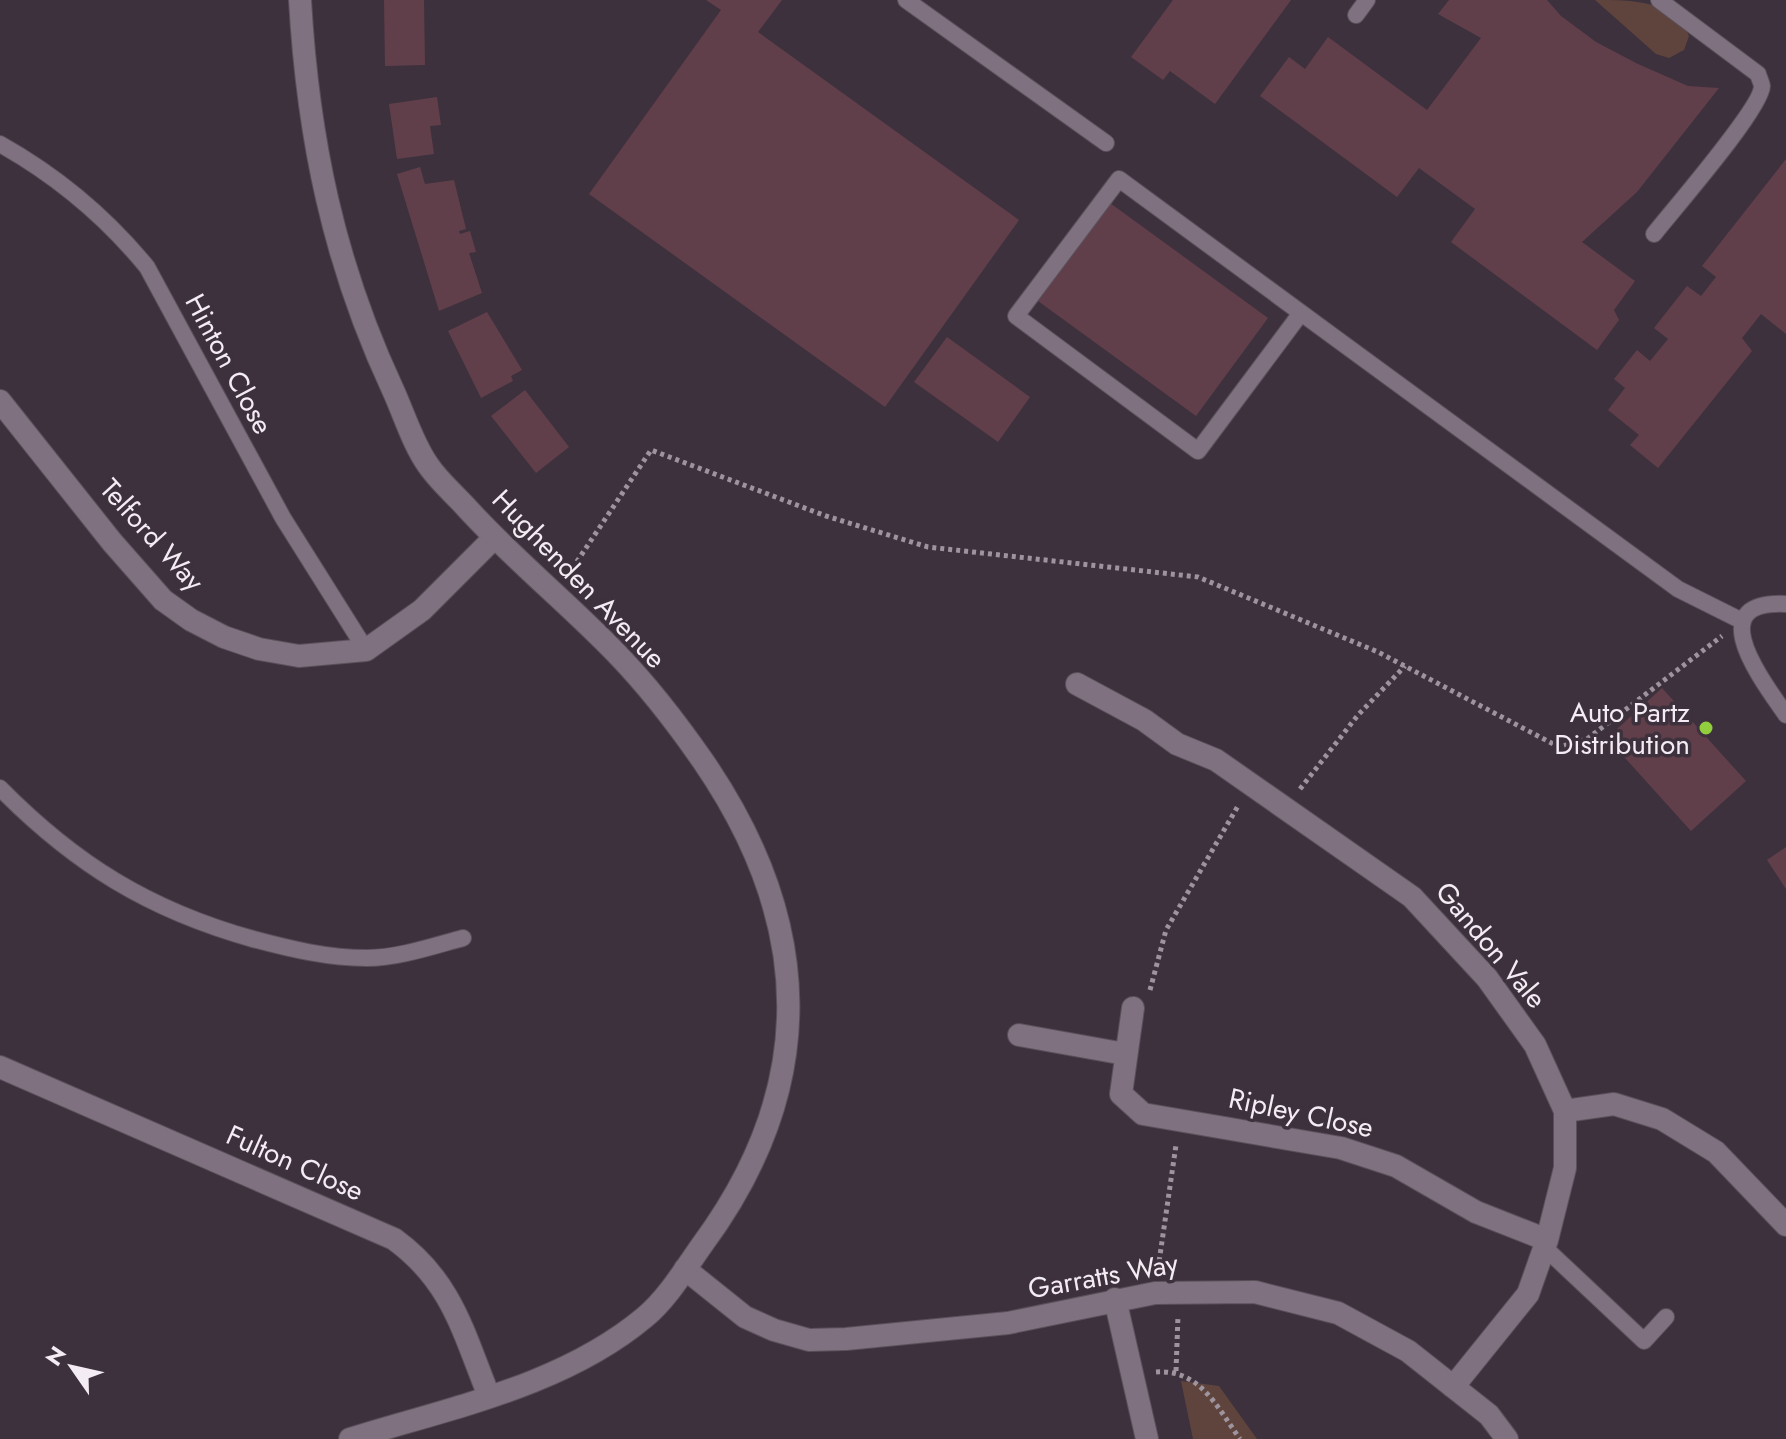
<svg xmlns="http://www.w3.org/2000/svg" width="1786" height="1439" viewBox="0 0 1786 1439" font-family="Jost,sans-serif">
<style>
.green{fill:#5f443e}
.building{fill:#613f4a}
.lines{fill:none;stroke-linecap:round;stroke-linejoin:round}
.service-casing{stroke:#5a505a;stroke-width:18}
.minor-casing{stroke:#5a505a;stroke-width:24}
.tertiary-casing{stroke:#5a505a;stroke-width:24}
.path{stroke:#9d949d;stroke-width:5;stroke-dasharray:4 4;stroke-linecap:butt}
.service{stroke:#7f717f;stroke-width:16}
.minor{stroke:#7f717f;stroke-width:22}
.tertiary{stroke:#7f717f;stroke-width:22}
.poi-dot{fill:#92cd3e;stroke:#3d313d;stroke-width:3}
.labels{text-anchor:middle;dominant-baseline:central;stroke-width:7;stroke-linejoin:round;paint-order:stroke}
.street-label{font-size:28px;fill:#f4ecf4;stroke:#3d313d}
.poi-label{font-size:28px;fill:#f4ecf4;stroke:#3d313d;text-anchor:end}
</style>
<rect width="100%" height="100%" fill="#3d313d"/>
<path class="green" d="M1595,0C1632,0 1674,0 1689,36L1684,50L1669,58L1656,54Z
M1181,1381L1219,1386L1257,1439H1193Z"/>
<path class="building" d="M384,0H424L425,65L385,66Z
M706,0H782L758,32L1019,220L885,407L589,194L721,10Z
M1173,0H1291L1215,104L1170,71L1163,80L1131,57Z
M1449,0H1547L1561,16L1596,42L1638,64L1688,86L1719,88L1637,192L1582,242L1635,281L1614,310L1619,320L1597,350L1451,242L1475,209L1419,168L1397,197L1260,96L1289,57L1305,69L1328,37L1427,110L1481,38L1438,14Z
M437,97L441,125L430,126L434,154L397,159L389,104Z
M1786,159V334L1761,314L1742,338L1752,351L1658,468L1630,445L1639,435L1608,410L1625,388L1614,379L1637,350L1650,361L1668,339L1654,328L1687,286L1701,296L1716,277L1702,266Z
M420,167L425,184L454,180L466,229L459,231L460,234L470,231L476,252L469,253L482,293L439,311L397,174Z
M1110,203L1268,318L1196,416L1038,301Z
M487,312L522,370L511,376L513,381L481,398L448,331Z
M947,337L1030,397L998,442L914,382Z
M525,390L569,447L536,473L491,416Z
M1662,688L1746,781L1691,831L1607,738Z
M1786,847V889L1767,860Z"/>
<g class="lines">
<g class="service-casing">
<path id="service" d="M906,0L1106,143
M1356,15L1367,0
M0,144C57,176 106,217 147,267L283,518L366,650
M1654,234C1672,211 1762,108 1762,86C1762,84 1758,75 1758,74L1659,0
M1301,313L1198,451L1016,316L1119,179L1334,337L1678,589L1742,621
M1786,604C1700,600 1762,680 1786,715
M0,788C75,864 149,910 253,939C290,949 328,958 367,958C398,958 433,946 463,938
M1544,1247L1644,1341L1666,1317"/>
</g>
<g class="minor-casing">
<path id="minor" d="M0,401L112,542L163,600L191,620L224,637L259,649L299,656L366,650L422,610L494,538
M1077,684L1144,720L1177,744L1216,760L1412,897L1487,978L1535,1045L1565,1111V1168L1547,1240L1528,1294L1453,1387
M1133,1008L1121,1094L1143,1114L1341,1148L1396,1166L1476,1212L1547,1240
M1019,1035L1125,1054
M0,1067L394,1239C452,1281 463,1332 489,1396
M1565,1111L1614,1104L1662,1119L1716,1152L1786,1225
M685,1269L745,1317L774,1330L809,1340L846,1339L1008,1323L1155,1293L1255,1292L1338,1313L1408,1351L1489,1415L1507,1439
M1115,1299L1147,1439"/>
</g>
<g class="tertiary-casing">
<path id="tertiary" d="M300,0C308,139 334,264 393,390C404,414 413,444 428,465C438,480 453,493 465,506C513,559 568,603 617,654C647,685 678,725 703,761C814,923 820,1085 702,1245C685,1269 667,1299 645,1317C563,1386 449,1408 350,1439"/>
</g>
<path class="path" d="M568,575L651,450L826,516L928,547L1198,577L1378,652L1559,747L1587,739L1722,636
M1300,789L1358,715L1405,666
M1150,990L1166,930L1238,806
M1158,1269L1176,1145
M1176,1371L1178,1316
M1156,1372C1200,1369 1217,1407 1240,1439"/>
<use href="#service" class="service"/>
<use href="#minor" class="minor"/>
<use href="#tertiary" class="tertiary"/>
</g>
<circle class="poi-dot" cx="1706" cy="728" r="8"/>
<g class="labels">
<g class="street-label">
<text transform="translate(229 364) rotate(62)">Hinton Close</text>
<text transform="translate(152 535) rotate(48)">Telford Way</text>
<text transform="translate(579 579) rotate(46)">Hughenden Avenue</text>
<text transform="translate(1491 945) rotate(50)">Gandon Vale</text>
<text transform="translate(1301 1113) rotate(12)">Ripley Close</text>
<text transform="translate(295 1163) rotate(24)">Fulton Close</text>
<text transform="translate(1103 1276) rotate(-10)">Garratts Way</text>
</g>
<g class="poi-label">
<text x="1690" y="712">Auto Partz<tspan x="1690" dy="32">Distribution</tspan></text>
</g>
</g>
<g transform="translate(72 1367) rotate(304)" stroke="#3d313d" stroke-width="6" paint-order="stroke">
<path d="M0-6L14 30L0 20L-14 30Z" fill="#f4ecf4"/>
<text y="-12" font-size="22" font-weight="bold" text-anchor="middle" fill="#f4ecf4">N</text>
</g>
</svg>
